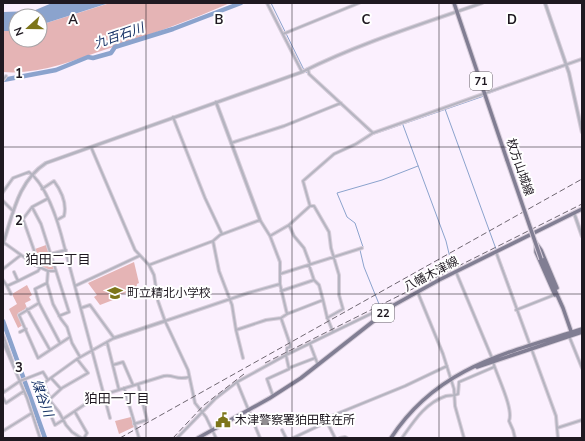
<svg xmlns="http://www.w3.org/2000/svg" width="585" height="441" viewBox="0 0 585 441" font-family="'Nunito Sans','Noto Sans JP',sans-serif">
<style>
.green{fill:#e5b4b5}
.water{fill:#8ba3cd}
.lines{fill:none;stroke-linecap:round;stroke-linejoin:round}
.stream{stroke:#8ba3cd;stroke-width:1}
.river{stroke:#8ba3cd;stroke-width:4.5}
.minor-casing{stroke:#d8cedb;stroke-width:4}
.tertiary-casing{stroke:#d8cedb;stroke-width:4.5}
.primary-casing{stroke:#d8cedb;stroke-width:5.5}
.minor{stroke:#b5b4c0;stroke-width:2}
.tertiary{stroke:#b5b4c0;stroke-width:2.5}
.primary{stroke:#817e93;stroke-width:3.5}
.rail{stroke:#6f6771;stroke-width:1;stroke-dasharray:6 3;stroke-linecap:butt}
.primary-bridge-casing{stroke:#d8cedb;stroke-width:5.5;stroke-linecap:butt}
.primary-bridge{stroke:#817e93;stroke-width:3.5}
.grid{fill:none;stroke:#1f1921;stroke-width:1;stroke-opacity:0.55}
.labels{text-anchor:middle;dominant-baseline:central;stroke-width:4;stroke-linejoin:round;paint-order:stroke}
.shield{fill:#fff;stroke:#625e64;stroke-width:1}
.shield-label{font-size:11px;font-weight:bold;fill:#1f1921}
.street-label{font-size:12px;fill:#1f1921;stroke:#fff}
.poi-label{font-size:12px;fill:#1f1921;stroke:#fff;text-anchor:start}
.water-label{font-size:13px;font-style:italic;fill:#183367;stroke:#fff}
.neighbourhood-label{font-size:13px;fill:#1f1921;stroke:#fff}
.grid-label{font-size:13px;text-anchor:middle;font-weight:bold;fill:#1f1921;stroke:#fff;stroke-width:4;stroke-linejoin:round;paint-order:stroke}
</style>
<rect width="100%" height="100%" fill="#fbf0fe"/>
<path class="green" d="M110,3H230C189,21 147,36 104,50C72,61 38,75 3,72V31H16V40H40V25Z
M46,245L54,269L53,270L42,268L32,261L36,254L35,249Z
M134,262L139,283L137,284L136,290L112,297L113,300L100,305L94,297L97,295L88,283Z
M27,285L32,295L29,297L31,300L25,303L27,308L18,313L23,325L18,328L9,309L17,304L12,294Z
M131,417L134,427L119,434L115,421Z"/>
<path class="water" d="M52,3H109L40,25V16H16V31H3V12L33,11Z"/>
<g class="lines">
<path class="stream" d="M271,3L304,70L308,74
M552,71L576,62
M316,82L371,133
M487,94L519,82
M445,109L496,249
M403,125L446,241L452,266
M374,134L484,96
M497,252L514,298
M379,304L364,267L360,250L363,247L355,223L347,217L337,193L382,180L418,166
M546,387L555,411"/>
<path class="river" d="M3,80L56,70L88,57L93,58L111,53L115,47L173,29L241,3
M3,321L45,438"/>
<g class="minor-casing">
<path id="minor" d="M267,3L302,72
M283,34L359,3
M308,69L309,74L373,133
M3,80L6,76
M173,117L205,198L222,234
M231,143L284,126L341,103
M91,147L135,250L149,265
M42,189L54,181C62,192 67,204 64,216L57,220
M3,192L13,178L29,172C45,184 56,216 61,234L110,418
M3,201L13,211
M310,206H314L329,232L331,248L339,275V295L343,309L327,318
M32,207L41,224L56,271
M289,225L294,236L304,248L310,264
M270,236L280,262V284L287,314L281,318L290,344V347L287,348V354
M213,241L219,271L232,305L236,330L266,320L281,318
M3,242L35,265L48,271L47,283L53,304L61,319L67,327L72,343L80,357
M496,252L556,416L557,428
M50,254L66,250
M30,261L35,253L23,219L32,207L47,199
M3,269L21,255
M48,271H56L69,312L59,316
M14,272L18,281L38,271L40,268
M456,272L492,358
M280,274L362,248
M3,280L7,286L18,281
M47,283L35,289L39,303L60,343
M7,286L11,294
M75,286L139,256
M281,291L314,280
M418,293L443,354L454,389L455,406L464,438
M323,300L327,317L333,332
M39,303L19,315L38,358L70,337
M27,309L50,350
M516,310L554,295
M287,314L323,300L319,285L314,280L309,265
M165,321L158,301L154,275L149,265L213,241L220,235L260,220L270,236L289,225L310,206L303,181L334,154L356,144L373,133L582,59
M236,330L243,358
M20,332L26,329
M3,335L17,374
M569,336L582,368
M3,342L27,398L40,438
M107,342L119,390
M310,344L318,365
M493,362C497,376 514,409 509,421L513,430L515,438
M113,365L123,362L133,385
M289,368L315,358
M51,378L61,389
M48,380L77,359L114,338L90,305L81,308
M237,382L260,438
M124,388L139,438
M3,390L4,392L20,381L43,372L48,380L44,383L51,402L59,412L66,425L72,432L81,438
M273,396L267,379L289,369L286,355
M3,398L6,403L24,391
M50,399L62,388L88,373L77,359
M75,412L87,433L84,438
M52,418L55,425L63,420
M63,419L96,397L164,376C174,374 176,381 189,377
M327,422L335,438
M134,424L147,420L138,384
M282,430L286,438
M3,431L32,413
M177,438L215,399L237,382L286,355L391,304L394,305
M216,438L206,417L195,403L188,370L165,321L248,293L280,284
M293,438L327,422L329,417L405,386L447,366
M340,438L345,437L347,438
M402,438C414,421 425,403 446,396C450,395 454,396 458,394L459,382L494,367
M558,438L557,428L582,420"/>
</g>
<g class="tertiary-casing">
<path id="tertiary" d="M545,3L569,73L582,132
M216,102L260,220
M574,213L582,236
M3,244C13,214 18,181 46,163L302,72C360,43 422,24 482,3
M114,338L165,321"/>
</g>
<g class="primary-casing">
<path id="primary" d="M454,3L507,160
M536,243L541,250L557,288
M536,245V252L555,295
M541,259L563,308L572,334
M477,367L582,332
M198,438L270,398L301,378L394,305L439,280L582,209
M391,438C437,367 507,353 582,329"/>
</g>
<use href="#minor" class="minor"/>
<use href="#tertiary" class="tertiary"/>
<use href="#primary" class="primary"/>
<path class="rail" d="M265,363L582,204
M120,438L582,179
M173,438L204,405L244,374"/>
<g class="primary-bridge-casing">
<path id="primary-bridge" d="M507,160L541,259"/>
</g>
<use href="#primary-bridge" class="primary-bridge"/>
</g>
<path class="grid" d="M146,3V438M292,3V438M439,3V438M3,147H582M3,294H582"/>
<defs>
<g id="school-bare" transform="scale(1.2)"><path d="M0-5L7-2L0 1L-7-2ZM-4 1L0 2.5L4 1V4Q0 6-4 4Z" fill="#7d7519" stroke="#fff" stroke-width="2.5" paint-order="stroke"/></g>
<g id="civic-bare" transform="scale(1.2)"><path d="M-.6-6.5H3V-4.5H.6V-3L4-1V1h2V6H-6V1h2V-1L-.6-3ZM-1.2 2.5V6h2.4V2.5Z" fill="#7d7519" stroke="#fff" stroke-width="2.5" paint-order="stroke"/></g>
</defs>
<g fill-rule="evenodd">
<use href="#school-bare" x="115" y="293"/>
<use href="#civic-bare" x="223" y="420"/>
</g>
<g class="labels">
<g class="shield">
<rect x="470" y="72" width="22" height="18" rx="3"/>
<rect x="372" y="304" width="22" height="18" rx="3"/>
</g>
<g class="shield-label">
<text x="481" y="81">71</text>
<text x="383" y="313">22</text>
</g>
<g class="street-label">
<text transform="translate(520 167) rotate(71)">枚方山城線</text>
<text transform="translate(431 274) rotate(-28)">八幡木津線</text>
</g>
<g class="poi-label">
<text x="127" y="293">町立精北小学校</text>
<text x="235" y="420">木津警察署狛田駐在所</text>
</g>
<g class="water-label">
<text transform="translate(119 36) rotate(-19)">九百石川</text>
<text transform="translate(42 398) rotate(70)">煤谷川</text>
</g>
<g class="neighbourhood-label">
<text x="58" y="260">狛田二丁目</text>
<text x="117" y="399">狛田一丁目</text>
</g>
</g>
<g class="grid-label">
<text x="73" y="24">A</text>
<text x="219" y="24">B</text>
<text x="366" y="24">C</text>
<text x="512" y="24">D</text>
<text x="19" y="78">1</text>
<text x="19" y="225">2</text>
<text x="19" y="372">3</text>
</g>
<rect width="585" height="441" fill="none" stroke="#1f1921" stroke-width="8"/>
<g transform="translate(28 28) rotate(249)"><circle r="19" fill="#ffffff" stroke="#a5a3a6"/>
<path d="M0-3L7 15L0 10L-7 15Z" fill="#7d7519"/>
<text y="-6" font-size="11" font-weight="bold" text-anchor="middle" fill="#1f1921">N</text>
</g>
</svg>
